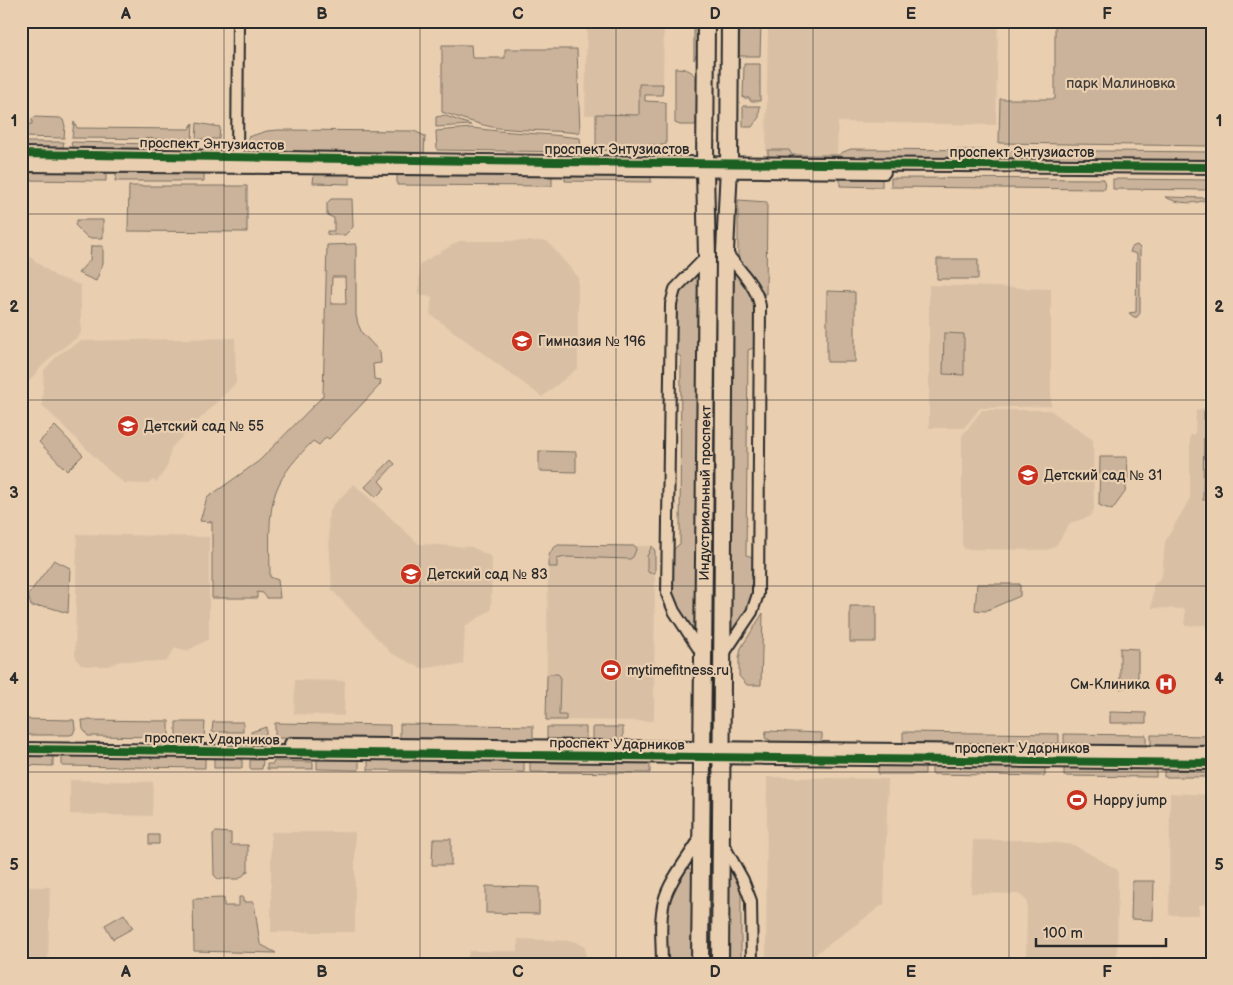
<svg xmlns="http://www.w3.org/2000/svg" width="1233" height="985" viewBox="0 0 1233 985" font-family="'Balsamiq Sans',sans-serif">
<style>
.built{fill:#d9c0a5}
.green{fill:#cab39a;stroke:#7a6f62;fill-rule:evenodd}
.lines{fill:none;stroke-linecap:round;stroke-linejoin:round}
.minor-casing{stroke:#2b2b2b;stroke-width:14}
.tertiary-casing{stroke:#2b2b2b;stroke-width:16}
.primary-casing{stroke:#2b2b2b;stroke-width:20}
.minor{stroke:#e9ceb0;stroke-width:10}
.tertiary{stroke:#e9ceb0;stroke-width:12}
.primary{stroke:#e9ceb0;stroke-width:16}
.cycleway-casing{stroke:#e9ceb0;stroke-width:11}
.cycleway{stroke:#1b5e20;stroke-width:8}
.grid{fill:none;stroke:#2b2b2b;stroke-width:1;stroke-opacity:0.55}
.labels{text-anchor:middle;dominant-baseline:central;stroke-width:4.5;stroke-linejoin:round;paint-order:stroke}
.park-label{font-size:14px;fill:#433f3c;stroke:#e9ceb0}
.street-label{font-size:14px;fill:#2b2b2b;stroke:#e9ceb0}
.poi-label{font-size:14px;fill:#2b2b2b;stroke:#e9ceb0;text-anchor:start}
.neatline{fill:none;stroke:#2b2b2b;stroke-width:2}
.grid-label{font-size:16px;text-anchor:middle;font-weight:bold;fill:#2b2b2b}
</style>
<rect width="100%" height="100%" fill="#e9ceb0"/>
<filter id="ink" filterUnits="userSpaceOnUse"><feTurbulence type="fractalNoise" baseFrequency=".02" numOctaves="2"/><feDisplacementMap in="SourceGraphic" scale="10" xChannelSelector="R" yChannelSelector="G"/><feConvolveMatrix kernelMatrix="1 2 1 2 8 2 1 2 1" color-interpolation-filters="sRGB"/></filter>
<g filter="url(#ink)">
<path class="built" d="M587,21H664L663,84H639V115H585Z
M768,21H998L996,125L838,122L837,155L766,154Z
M459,241H547L578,277V368L542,397L430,314L432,297L419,295L420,264Z
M21,257H30L55,276L80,285L81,289V333L78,337L57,352L40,368L21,391Z
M929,285L1051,289V406L980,408L964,428H929Z
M235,338L236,383L171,448L168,465L157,482L153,480L147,484L124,483L108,470L42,405L44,370L59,354L80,341Z
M1212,404V640L1205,625L1185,626V609L1152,608L1153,586L1162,576L1165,542L1190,498V435H1195L1196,411Z
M982,410H1050L1093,440L1094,510L1089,517L1070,523L1057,544L1051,549L1045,550L965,549L962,545V436Z
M354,484L419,544L472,547L492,557L491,610L465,626L463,664L455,666L438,665L428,668H421L391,653L332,590L328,520L329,512L333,505Z
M77,534L209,537V639L187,651L179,650L176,647L166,662L120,661L108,666H88L81,665L77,660L75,654Z
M558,545L652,546L655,551L654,721L546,720L548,560L553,548Z
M295,680L345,681L344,716L294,714Z
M767,777L888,779L884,904L802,964H766Z
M70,780L153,782L152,816L70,814Z
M1170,793L1212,795V904L1199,905V915H1169Z
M271,832H355V932H271Z
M973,840H1031L1074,845L1118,870L1117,964H1026L1027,901L1019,894L971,893Z
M21,887H50L48,964H21Z
M518,939L573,941L585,946L586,964H466L469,951H518Z
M1150,957L1212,961V964H1149Z"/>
<path class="green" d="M682,21H698L697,53L694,60V27H683Z
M740,21H761L760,56H739Z
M1055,21H1212V146L999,143L1000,99H1055Z
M442,45H471L472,58H505V49H577L580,133C553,130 525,131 498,128C479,125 460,118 442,112Z
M744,64H760V101H750V98H743Z
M675,68C685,68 693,70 697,80L696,125H680L675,123Z
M639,84H663L662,95H645V101L664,102L666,103V145H637L636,151L596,150V114L639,115Z
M743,106H760L759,117L752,127H743Z
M443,115L471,125L436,127V117L442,116Z
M34,117L60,118L63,120L65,126L64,138L21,137V125L32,124V119Z
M74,122L77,128L189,129L193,123L192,139L72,138Z
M197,123L220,127L219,139H196Z
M471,128C507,133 544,133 580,138L581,150H575L574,152L437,150L436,131Z
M279,130L414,131L425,136L424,154L263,152V149L256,148L249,144L248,137L267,131Z
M21,142H64L62,150H21Z
M71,142L154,144V151L73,150Z
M851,149L985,150L980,160L768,157V150H789L792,155H839L843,152Z
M996,150L1212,152V162L999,160Z
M21,169L104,170L106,174V181L21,180Z
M117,171L204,172V181H115Z
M314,173H350V184L313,183Z
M397,173L552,175V186L397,185Z
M565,176H651V182L565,181Z
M840,177H882V187L840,186Z
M891,178L1104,179L1105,189L891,187Z
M1113,179L1212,180V190L1113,189Z
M129,186H247V232L128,231Z
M1165,197L1210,198C1197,205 1178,204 1165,197Z
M331,199H352L353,227L345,235H330L327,234V231H334V218L327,215V203Z
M738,200L767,202L766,294H764L743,266L738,255Z
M77,220H103V238H88L75,225Z
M356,244V315L358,324L362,333L380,352L381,363L373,364L374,379L381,380L380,385L329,439L326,437L319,445L313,441C298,456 283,472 276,491C267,514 270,552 270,577L278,580L280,598H267L263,593L257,592V598H212V522L200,521L207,498L259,461L323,396L327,245ZM332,277H345L346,304H331Z
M1137,245L1140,248V313L1137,317H1134L1129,313L1136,312L1137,254L1130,252L1132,247Z
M91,246H103V263L96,281L78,273L90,260Z
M937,259H978V279H937Z
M733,273H736L749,289L755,302L756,345L754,348L748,350L746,555L752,557L753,560C753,591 754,608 732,632H730Z
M695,274L699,275L694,633L677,608L672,594V552L677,546L680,544L681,357L675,353L674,304L678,292Z
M827,291L855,292V362H827Z
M944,333L964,334V375L943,374Z
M1204,411L1212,412V500H1203Z
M55,426L83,455L67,471L39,442Z
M539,451L576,452V472L539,471Z
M1100,457H1127L1128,477L1125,492L1112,510L1099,505Z
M391,460L395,464L379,481L385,488L376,497L365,487Z
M558,545L635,546L636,550L633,557L630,559L565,557L557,559V567H548C548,557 549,550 558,545Z
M652,546L655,551V573H649L647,570V556Z
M54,560L70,568L68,613L48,607L31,606L28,595Z
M977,584H1020V596L985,611L975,610Z
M850,606H876V642H850Z
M763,613L761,685H747L739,676V659L741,648Z
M1120,648L1138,649V682L1120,689Z
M549,674H558L560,676L559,715H566V720H546L547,676Z
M1110,712L1146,713V723H1110Z
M21,719L74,720L75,729L73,734L70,735H21Z
M82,720L169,721V737L88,736L83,729Z
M176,722H205L204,737H176Z
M213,722H243V732H212Z
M275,723L390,725V740L275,738Z
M400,724L533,726V742L400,740Z
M266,727V738H251V732Z
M547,727H586V743L547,742Z
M593,727H623V740H593Z
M766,731L822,733V738L819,745L770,744V740L765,738Z
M903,732L1059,734V746L903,744Z
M1064,734L1146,735V747L1064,746Z
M1151,735L1212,736V748L1151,747Z
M21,754H53V766L21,765Z
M62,754L205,756V768L62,766Z
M214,756L242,757V768H214Z
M317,758L359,759V770L317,769Z
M368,758L524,761V772L368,770Z
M250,760H263L262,769H250Z
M274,761L313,762V769H267V764H273Z
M530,761H650V773L530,772Z
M878,764H925V774H878Z
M932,764L1045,766V776L932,774Z
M1064,766L1156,767V777L1064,776Z
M1164,766L1212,767V777H1164Z
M216,832L231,833V845H248V871L239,879H218L214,875L213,834Z
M149,835H159V844H149Z
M433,839H451V865H432Z
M727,867L731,869L741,887V964H724Z
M689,868L692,872L691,964H674V960L666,958L668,901L685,870Z
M1132,881H1154L1153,920L1131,919Z
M486,886L539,887V914L486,913Z
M239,897H243V902H254L260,944L276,953L194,951L193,899L224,898V906H239Z
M124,914L133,928L113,939L105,925Z"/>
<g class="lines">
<g class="minor-casing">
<path id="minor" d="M237,163L238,21
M702,654L674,611L667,594L671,304L675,289L707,256
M723,655L752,612L758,594L760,306C757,286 738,269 726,252
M722,842L743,880L751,901L752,964
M662,964C662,943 659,921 664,901C669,881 688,858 699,840"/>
</g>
<g class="tertiary-casing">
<path id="tertiary" d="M21,154L556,162L1212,167
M21,165L884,172
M291,744L1212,753
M21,749L1212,763"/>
</g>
<g class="primary-casing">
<g id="primary">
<path id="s1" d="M700,964L707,256L705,172L706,21"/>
<path d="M720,964L725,252L729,166L730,21"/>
</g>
</g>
<use href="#minor" class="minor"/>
<use href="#tertiary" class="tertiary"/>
<use href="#primary" class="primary"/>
<g class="cycleway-casing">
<path id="cycleway" d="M21,154L556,162L1212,167
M21,749L1212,763"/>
</g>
<use href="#cycleway" class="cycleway"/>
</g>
</g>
<path class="grid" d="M224,21V964M420,21V964M616,21V964M813,21V964M1009,21V964M21,214H1212M21,400H1212M21,586H1212M21,772H1212"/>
<defs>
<g id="school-disc" transform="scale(1.125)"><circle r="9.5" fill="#c8321e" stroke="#e9ceb0"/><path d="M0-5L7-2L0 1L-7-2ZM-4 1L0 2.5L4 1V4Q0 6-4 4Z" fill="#fff"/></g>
<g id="stadium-disc" transform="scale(1.125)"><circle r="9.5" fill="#c8321e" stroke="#e9ceb0"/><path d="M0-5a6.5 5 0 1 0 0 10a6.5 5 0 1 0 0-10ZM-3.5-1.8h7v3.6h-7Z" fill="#fff"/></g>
<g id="hospital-disc" transform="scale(1.125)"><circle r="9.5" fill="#c8321e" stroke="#e9ceb0"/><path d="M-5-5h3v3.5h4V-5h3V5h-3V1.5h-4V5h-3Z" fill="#fff"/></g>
</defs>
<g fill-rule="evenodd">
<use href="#school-disc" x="522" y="341"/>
<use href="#school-disc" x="128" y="426"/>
<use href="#school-disc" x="1028" y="475"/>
<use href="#school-disc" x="411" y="574"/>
<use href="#stadium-disc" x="611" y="670"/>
<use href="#hospital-disc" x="1166" y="684"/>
<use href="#stadium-disc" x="1077" y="800"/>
</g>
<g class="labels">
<g class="park-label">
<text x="1121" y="83">парк Малиновка</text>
</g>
<g class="street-label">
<text transform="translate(212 144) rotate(1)">проспект Энтузиастов</text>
<text x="617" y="149">проспект Энтузиастов</text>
<text x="1022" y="152">проспект Энтузиастов</text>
<text stroke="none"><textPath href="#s1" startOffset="471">Индустриальный проспект</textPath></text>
<text transform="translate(212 739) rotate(1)">проспект Ударников</text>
<text transform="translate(617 744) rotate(1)">проспект Ударников</text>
<text x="1022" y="748">проспект Ударников</text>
</g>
<g class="poi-label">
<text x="538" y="341">Гимназия № 196</text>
<text x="144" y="426">Детский сад № 55</text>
<text x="1044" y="475">Детский сад № 31</text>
<text x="427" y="574">Детский сад № 83</text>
<text x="627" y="670">mytimefitness.ru</text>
<text x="1150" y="684" text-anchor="end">См-Клиника</text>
<text x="1093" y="800">Happy jump</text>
</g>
</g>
<rect width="1233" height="985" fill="none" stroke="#e9ceb0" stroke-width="55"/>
<path d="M1036 938v8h130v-8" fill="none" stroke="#2b2b2b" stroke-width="2.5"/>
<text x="1043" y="938" font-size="15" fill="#2b2b2b" stroke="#e9ceb0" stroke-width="4" paint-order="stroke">100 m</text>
<rect x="28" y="28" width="1178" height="930" class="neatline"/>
<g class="grid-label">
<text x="126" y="19">A</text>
<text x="322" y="19">B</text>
<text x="518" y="19">C</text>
<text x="715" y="19">D</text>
<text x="911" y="19">E</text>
<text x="1107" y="19">F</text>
<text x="14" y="126">1</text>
<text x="1219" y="126">1</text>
<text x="14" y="312">2</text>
<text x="1219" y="312">2</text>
<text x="14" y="498">3</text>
<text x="1219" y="498">3</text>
<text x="14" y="684">4</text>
<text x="1219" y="684">4</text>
<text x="14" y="870">5</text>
<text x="1219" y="870">5</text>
<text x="126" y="977">A</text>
<text x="322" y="977">B</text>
<text x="518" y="977">C</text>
<text x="715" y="977">D</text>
<text x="911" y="977">E</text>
<text x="1107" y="977">F</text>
</g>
</svg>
